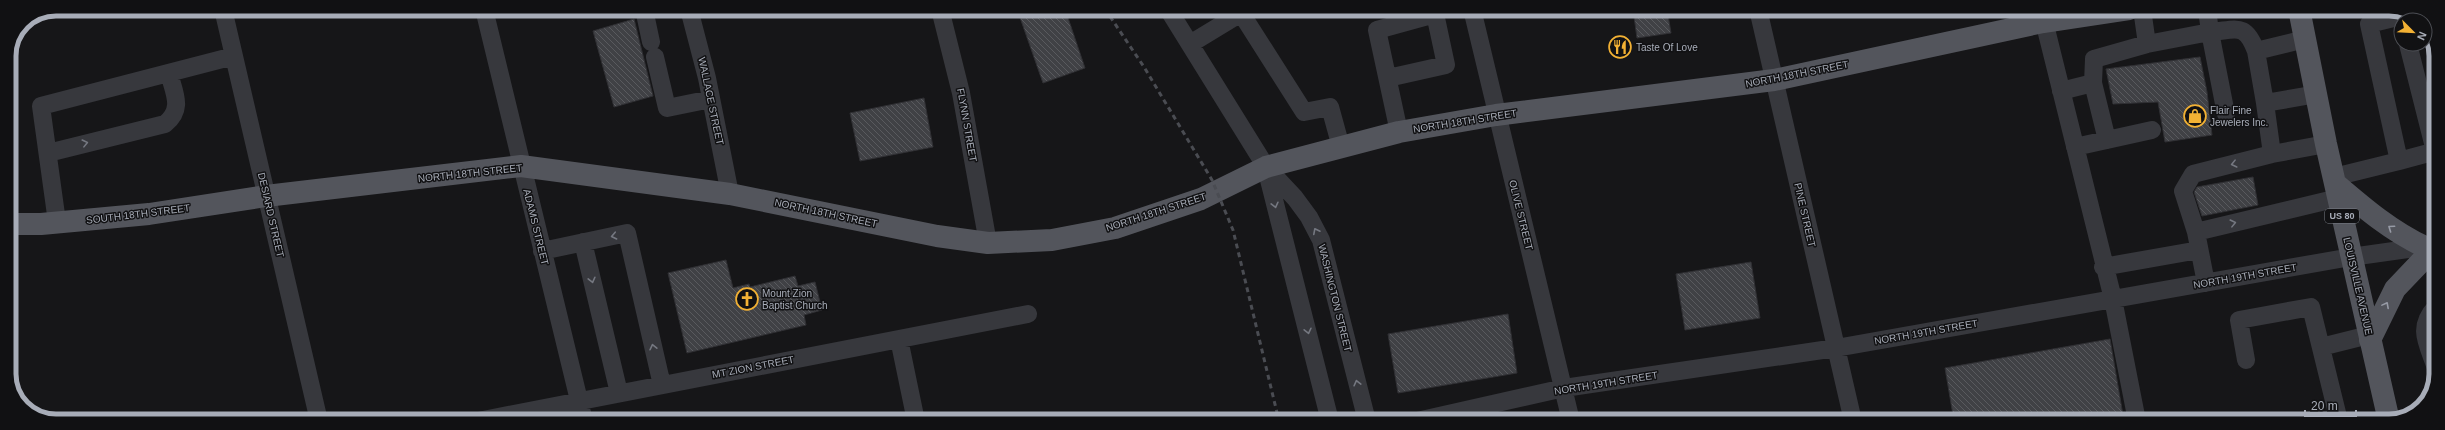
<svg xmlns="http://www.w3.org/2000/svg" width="2445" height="430" viewBox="0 0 2445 430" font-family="Arial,sans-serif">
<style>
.building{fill:url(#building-back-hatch);stroke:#303034}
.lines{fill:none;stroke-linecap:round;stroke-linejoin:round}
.minor{stroke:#37383d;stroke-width:18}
.major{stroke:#53555c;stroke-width:22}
.rail{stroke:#4a4c52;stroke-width:3;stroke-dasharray:5 4;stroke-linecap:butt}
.oneway{stroke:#757881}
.oneway2{stroke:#979ba6}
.labels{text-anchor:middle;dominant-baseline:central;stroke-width:3;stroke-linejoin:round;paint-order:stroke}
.shield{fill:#111113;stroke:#7b7e86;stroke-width:1}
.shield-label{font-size:9px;font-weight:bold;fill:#a8adb8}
.poi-label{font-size:10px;fill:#a8adb8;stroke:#111113;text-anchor:start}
.street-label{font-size:10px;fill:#a8adb8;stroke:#111113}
.rim{fill:none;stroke:#a8adb8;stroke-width:5}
</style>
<defs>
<pattern id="building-back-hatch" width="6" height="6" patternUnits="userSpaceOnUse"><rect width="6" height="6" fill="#404145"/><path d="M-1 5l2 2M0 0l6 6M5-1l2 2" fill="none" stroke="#595a5e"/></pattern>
</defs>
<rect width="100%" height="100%" fill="#161618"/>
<path class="building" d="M1017,9H1065L1085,68L1043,83Z
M1633,9H1667L1671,33L1637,38Z
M634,19L653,96L614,107L593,31Z
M2200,57L2207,92L2212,135L2165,142L2158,102L2113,104L2106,69Z
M924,98L933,147L860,161L850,113Z
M2253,177L2258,205L2202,216L2194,192L2197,187Z
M726,260L733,288L749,284L750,287L795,276L798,286L815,282L822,310L804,315L806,325L687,353L668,273Z
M1751,262L1760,318L1685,330L1676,274Z
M1508,314L1517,373L1398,393L1388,334Z
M2110,339L2124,421H1954L1945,368Z"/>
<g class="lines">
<path class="minor" d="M223,9L319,421
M484,9L584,421
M644,9L651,42
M689,9L707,78L730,194
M940,9L961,93L988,243
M1168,9L1266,167L1295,198L1309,217L1321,240L1367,421
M1472,9L1571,421
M1758,9L1853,421
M2041,9L2113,299L2137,421
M2142,9L2147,44L2210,32L2226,114
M2207,9L2210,32C2237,30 2245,22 2256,51
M2305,39L2256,51L2265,103L2317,94
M1190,44L1241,13L1304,112L1330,107L1341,147
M2408,44L2436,155
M655,57L667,108L711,99
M1388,78L1446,65L1434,9
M2093,83L2107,140
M2061,91L2093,83L2094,59L2147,44
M2265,103L2272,154
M1399,132L1377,30L1435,14
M2075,147L2152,130
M48,153L165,124C184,109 174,93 169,73
M2399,161L2436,151
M1266,168L1330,421
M2334,177L2399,161L2369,24L2406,15
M57,222L41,106L234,56
M2196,232L2338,198
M583,242L619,393
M542,251L627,233L662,385
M2103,267L2199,250
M2206,283L2196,232L2183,191L2193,174L2272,154L2326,144
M899,339L916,421
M2321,347L2369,335
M2246,360L2239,320L2311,307L2339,421
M2436,368C2428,344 2416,328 2436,307
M478,421L1028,314
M1417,421L1564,388L1836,348L2351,257L2429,246"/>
<path class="major" d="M2299,9L2326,144L2389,421
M2336,184C2364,208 2391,231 2425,247
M9,224H41L149,214L266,196L521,166L730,194L937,236L988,243L1052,240L1115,228L1201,199L1266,167L1399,132L1496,115L1774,80L2043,22L2129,9
M2370,340L2395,289L2436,246"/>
<path class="rail" d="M1105,9L1144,67L1212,180L1233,230L1279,421"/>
</g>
<defs><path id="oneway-chevron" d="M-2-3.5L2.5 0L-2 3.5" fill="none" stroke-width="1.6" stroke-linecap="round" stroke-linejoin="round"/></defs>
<g class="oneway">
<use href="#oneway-chevron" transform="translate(85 143) rotate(-14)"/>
<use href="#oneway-chevron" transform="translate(2234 164) rotate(166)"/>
<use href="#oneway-chevron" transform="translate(1275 205) rotate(76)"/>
<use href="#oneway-chevron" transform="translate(2233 223) rotate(-14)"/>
<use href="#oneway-chevron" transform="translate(1316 231) rotate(-117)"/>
<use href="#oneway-chevron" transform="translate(614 236) rotate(168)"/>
<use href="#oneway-chevron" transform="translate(592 280) rotate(76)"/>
<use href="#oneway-chevron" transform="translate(1308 331) rotate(77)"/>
<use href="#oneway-chevron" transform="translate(653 347) rotate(-103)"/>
<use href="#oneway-chevron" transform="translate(1357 383) rotate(-104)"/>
</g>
<g class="oneway2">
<use href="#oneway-chevron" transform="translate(2391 228) rotate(-145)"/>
<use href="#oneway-chevron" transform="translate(2386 305) rotate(-62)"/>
</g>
<defs>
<g id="restaurant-ring" transform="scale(1.15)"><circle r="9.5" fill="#111113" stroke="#f2b134" stroke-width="1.5"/><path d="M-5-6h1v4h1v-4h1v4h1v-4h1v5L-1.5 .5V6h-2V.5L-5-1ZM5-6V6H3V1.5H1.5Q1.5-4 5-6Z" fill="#f2b134"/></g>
<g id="shop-ring" transform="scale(1.15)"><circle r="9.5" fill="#111113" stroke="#f2b134" stroke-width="1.5"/><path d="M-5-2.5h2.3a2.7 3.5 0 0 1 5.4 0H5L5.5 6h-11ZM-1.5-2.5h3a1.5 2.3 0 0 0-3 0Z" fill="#f2b134"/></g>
<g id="church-ring" transform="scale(1.15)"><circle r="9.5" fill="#111113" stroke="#f2b134" stroke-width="1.5"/><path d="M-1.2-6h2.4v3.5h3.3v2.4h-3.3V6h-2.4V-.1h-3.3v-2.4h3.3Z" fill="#f2b134"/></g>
</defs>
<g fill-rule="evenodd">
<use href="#restaurant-ring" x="1620" y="47"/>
<use href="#shop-ring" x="2195" y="116"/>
<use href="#church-ring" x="747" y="299"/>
</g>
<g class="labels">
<rect class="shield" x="2325" y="209" width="34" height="14" rx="3"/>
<g class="shield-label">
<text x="2342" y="216">US 80</text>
</g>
<g class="poi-label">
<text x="1636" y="47">Taste Of Love</text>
<text x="2210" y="110">Flair Fine<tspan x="2210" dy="12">Jewelers Inc.</tspan></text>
<text x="762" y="293">Mount Zion<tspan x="762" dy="12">Baptist Church</tspan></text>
</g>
<g class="street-label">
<text transform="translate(1797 74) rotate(-11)">NORTH 18TH STREET</text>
<text transform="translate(711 101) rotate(78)">WALLACE STREET</text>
<text transform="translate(1465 121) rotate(-9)">NORTH 18TH STREET</text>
<text transform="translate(967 125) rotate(80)">FLYNN STREET</text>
<text transform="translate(470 173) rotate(-6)">NORTH 18TH STREET</text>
<text transform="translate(1156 212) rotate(-18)">NORTH 18TH STREET</text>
<text transform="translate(826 213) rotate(12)">NORTH 18TH STREET</text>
<text transform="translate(138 214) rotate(-7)">SOUTH 18TH STREET</text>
<text transform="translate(271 215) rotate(77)">DESIARD STREET</text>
<text transform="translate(1521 215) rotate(76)">OLIVE STREET</text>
<text transform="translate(1805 215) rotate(77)">PINE STREET</text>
<text transform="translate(536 227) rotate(76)">ADAMS STREET</text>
<text transform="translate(2245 276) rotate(-10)">NORTH 19TH STREET</text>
<text transform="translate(2358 286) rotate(77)">LOUISVILLE AVENUE</text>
<text transform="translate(1335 298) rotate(76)">WASHINGTON STREET</text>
<text transform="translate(1926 332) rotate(-10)">NORTH 19TH STREET</text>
<text transform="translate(753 367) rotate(-11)">MT ZION STREET</text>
<text transform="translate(1606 383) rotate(-9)">NORTH 19TH STREET</text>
</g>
</g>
<path d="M0 0H2445V430H0ZM56 16H2389A40 40 0 0 1 2429 56V374A40 40 0 0 1 2389 414H56A40 40 0 0 1 16 374V56A40 40 0 0 1 56 16Z" fill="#111113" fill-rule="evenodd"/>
<path class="rim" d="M56 16H2389A40 40 0 0 1 2429 56V374A40 40 0 0 1 2389 414H56A40 40 0 0 1 16 374V56A40 40 0 0 1 56 16Z"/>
<g transform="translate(2413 32) rotate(114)"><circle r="19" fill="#111113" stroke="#4d4f55"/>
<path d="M0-3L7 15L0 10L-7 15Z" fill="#f2b134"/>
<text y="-6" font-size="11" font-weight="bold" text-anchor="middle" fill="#a8adb8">N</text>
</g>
<path d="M2305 410v6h51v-6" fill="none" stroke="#a8adb8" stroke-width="2"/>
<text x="2311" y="410" font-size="12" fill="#a8adb8" stroke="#111113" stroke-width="3" paint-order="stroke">20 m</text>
</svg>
